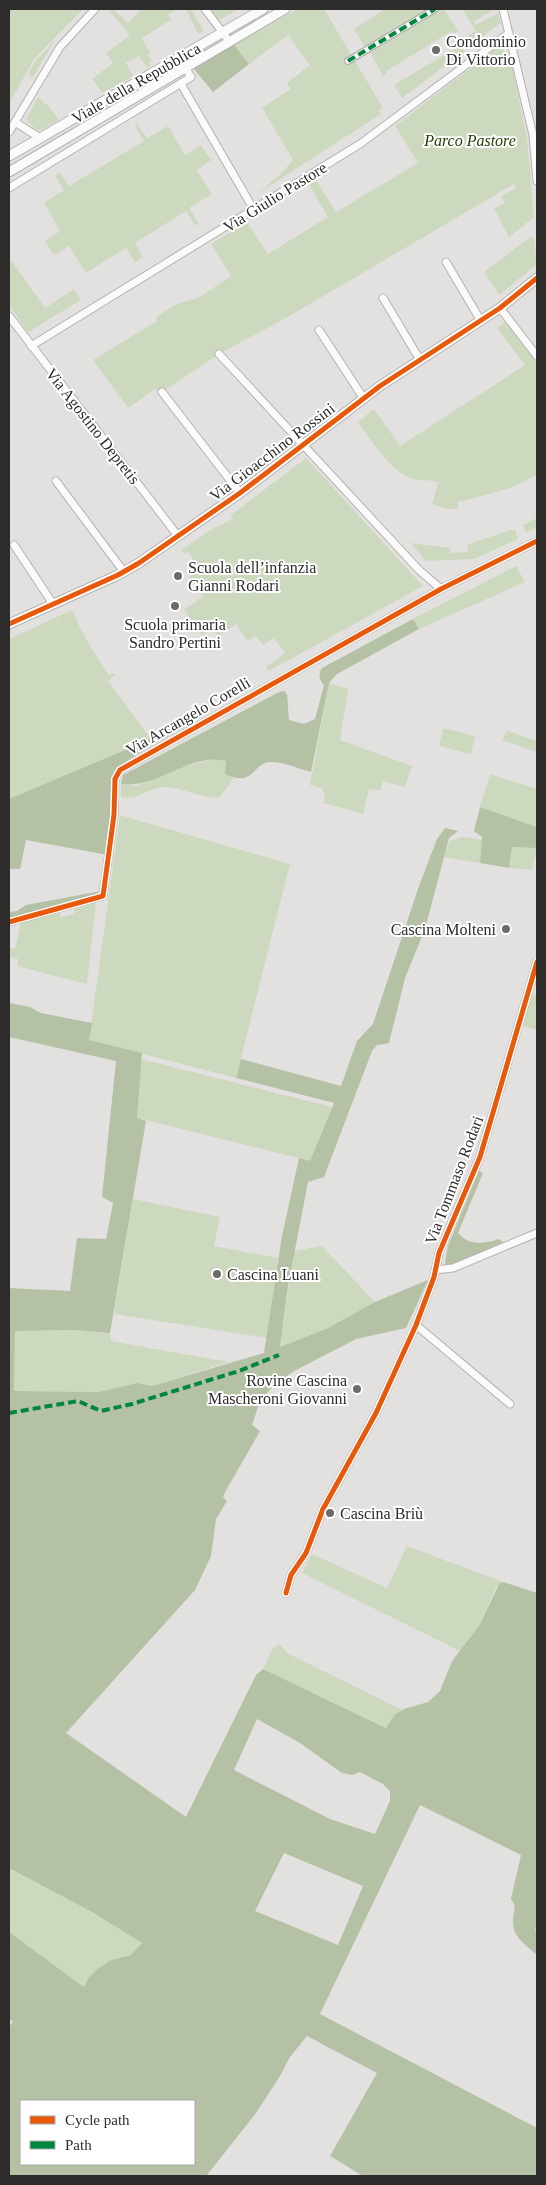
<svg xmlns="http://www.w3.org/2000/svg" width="546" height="2185" viewBox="0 0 546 2185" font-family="'Times New Roman',serif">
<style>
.green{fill:#cdd9bf}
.forest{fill:#b4c1a5;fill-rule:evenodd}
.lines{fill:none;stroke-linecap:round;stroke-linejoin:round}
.pedestrian-casing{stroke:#b3b2b1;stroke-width:8}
.minor-casing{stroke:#b3b2b1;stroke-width:9}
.tertiary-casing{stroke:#b3b2b1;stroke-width:11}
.pedestrian{stroke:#fbfafa;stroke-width:5.5}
.minor{stroke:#fbfafa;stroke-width:7}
.tertiary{stroke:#fbfafa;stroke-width:9}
.quiet{stroke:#00873e;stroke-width:4;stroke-dasharray:8 4;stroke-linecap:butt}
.cycleway-casing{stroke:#fff;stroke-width:8}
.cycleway{stroke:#e8590c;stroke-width:5}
.poi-dot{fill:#6c6b6a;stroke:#fff;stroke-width:2}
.labels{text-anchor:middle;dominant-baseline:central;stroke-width:4;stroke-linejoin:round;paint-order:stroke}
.poi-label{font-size:16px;fill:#2d2c2b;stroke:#fff;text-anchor:start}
.street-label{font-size:16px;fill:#2d2c2b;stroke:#fff}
.park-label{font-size:16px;font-style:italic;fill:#283d05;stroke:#fff}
</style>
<rect width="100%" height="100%" fill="#e2e1df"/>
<path class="green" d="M9,9H83L34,59L9,104Z
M108,9H113L128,23L142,9H178L168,14L171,20L142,38L150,53L148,55L152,61L149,63L151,65L147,68L139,56L126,63L133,76L103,93L92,79L113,63L106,53L130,35Z
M186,9H191L204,31L198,34Z
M211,9H238L219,20Z
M298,9H324L383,108L379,110L381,114L257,194L280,175L293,160L262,108L290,89L287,83L310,65L288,35L249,64L234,45Z
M385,9H429L365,47L354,29Z
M442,9H444L458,31L454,33L452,31L386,71L387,74L383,76L370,53Z
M462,9H495L473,22L476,25L498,13L501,23L466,48L461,40L476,31Z
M55,40L33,77L28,74L35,62Z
M461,45L465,51L402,98L394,85Z
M502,46L507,67L512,66L527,138L534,217L509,237L494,209L505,203L501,196L516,188L514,184L286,318L219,354L159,394L155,389L128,408L93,360L157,321L156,317L177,304L200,297L231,276L211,244L247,222L268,254L328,217L309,185L316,180L336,212L418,163L395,126L498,47Z
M38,97L46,105L47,104L59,120L40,130L35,129L26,119Z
M137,124L147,138L168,126L185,155L201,145L211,160L197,170L212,194L189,208L199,224L195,225L186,211L135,243L143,257L135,262L126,248L86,273L69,246L54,255L45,241L60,231L44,203L64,190L55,175L60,172L69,186L144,141L135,126Z
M530,237L534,238L537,264L499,295L484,272Z
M11,260L45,308L74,289L81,300L28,332L9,305V262Z
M505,322L530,353L537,358V475L511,488L458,502V509H448L432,504L438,483C429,478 417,482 408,477C387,467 371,440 358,422L374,409L400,446L525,365L497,328Z
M306,458L423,586L269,671L266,667L285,653L274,638L263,645L256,636L248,641L236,624L218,636L212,628L202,635L184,610L203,596L189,577L200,569L188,552L184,554L181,550L215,527L220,526L233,518L231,515Z
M537,518V527L526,533L523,525Z
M510,530H515L518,539L474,559L426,561L411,543L450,548V553L468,552L467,545Z
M516,566L525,582L419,629L413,619Z
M72,610C82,634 95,654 109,675L113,673L115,675L108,681L151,739L9,799V639Z
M329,683L348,689L340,740L412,766L405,787L383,781L380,791L369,789L363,814L324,803L325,797L322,788L310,785Z
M443,728L475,736L471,754L439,746Z
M507,731L537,741V752L502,740Z
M216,758L226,761L225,774L234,778L219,798C199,798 181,787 165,787C148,787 138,802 121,797V784L135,786L184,767Z
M490,774L537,789V827L480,807Z
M120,815L290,864L236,1078L89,1040Z
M463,837L482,840L480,863L443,857L450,841Z
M512,847L537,848L532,870L509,868Z
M96,903L87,984L20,967L17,964L18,959L9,957V948L15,949L21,922L60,913L61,917L75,914L74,909Z
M532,994L537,996V1030L523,1026Z
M141,1059L332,1107L310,1161L137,1118Z
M133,1199L220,1217L214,1246L278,1258L267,1338L114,1314Z
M322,1246L375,1302L328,1328L280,1347L294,1251Z
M74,1330L110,1333L111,1341L228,1362L152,1386L137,1383L99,1392L14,1391L15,1331Z
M407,1546L503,1582L496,1587L479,1626L460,1651L302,1573L312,1554L387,1588Z
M280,1644L287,1653L402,1710L395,1714L387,1728L263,1669L273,1648Z
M9,1868L92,1912L142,1943L131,1955L105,1963L100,1967L89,1977L84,1987L9,1932Z"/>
<path class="forest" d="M234,45L249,64L213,92L193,68Z
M413,619L419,629L337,674L329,683L311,772C299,769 281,761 269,762C252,764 254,788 225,774L226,761C190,752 158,789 121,784L123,775L279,692L284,691L287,694L289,720L304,724L315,719L324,685C319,679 318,674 322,668Z
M181,721L185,727L131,758C107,778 111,825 108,855L26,840L20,869H9V799L151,739Z
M480,807L537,827V848L512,847L509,868L480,863L482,837L474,831Z
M445,828L458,831L449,838L425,929L405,978L389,1043L377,1045L372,1051L324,1177L308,1182L288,1286L280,1347L328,1328L375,1302L428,1280L406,1328L356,1339L294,1371L273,1386L260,1401L252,1425L260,1431L224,1494L223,1497L227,1501L216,1519L211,1556L195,1590L66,1733L186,1817L256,1675L263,1669L386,1728L395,1714L404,1709L428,1702L440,1691L452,1661L479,1626L499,1584L503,1582L537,1593V1925L535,1931L537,1932V1955C517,1937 509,1934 515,1906L511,1899L521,1855L420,1805L320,2014L537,2128V2176H363L330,2156L377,2073L307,2036L290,2057L280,2076L256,2113L207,2175L208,2176H9V2027L13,2022L9,2018V1932L84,1987L89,1977L100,1967L109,1961L131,1955L142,1943L92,1912L9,1868V1288L70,1291L77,1238L106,1239L113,1203L102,1197L116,1061L9,1037V1003L30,1007L41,1013L92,1023L89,1040L142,1053L137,1118L146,1121L110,1333L74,1330L15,1331L14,1391L99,1392L137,1383L152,1386L264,1353L282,1236L299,1158L310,1161L334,1103L236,1078L241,1059L341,1086L357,1041L373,1024L419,886L437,839ZM257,1719L300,1743L342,1773L352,1775L360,1772L383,1784L390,1791V1801L375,1834L330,1819L234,1770ZM284,1853L363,1886L338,1945L255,1911ZM21,2101H194V2164H21Z
M101,891L99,895L9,919V912L17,911L26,905Z
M479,1171L483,1173L458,1233C469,1246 485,1244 499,1239L503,1242L455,1264L447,1265L445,1263L448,1246Z"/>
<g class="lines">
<g class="pedestrian-casing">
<path id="pedestrian" d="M348,61L435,9"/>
</g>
<g class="minor-casing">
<path id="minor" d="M205,9L229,41
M503,9L533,135L537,181
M181,84L254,210
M15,122L40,138
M9,132L60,47L95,9
M9,188L191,77L185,67
M446,262L481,321
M383,298L420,360
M500,308L537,356
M9,316L178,536
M319,330L364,399
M31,346L360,144L509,33
M219,354L419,570L441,589
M162,392L240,493
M56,481L124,572
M14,545L53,604
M9,922L103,896L114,815L115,779L120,770L441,589L537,541
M435,1270L453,1268L537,1233
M416,1325L510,1404
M286,1593L291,1575L306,1553L323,1509L376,1413L416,1325L434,1277L439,1253L480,1157L537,962"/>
</g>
<g class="tertiary-casing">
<path id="tertiary" d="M9,156L263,9
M9,172L285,9
M9,624L118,575L139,563L240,493L380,386L500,308L537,278"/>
</g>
<use href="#pedestrian" class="pedestrian"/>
<use href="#minor" class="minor"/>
<use href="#tertiary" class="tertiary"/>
<path class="quiet" d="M348,61L435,9
M9,1413L78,1401L101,1411L132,1404L239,1371L279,1355"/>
<g class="cycleway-casing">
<path id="cycleway" d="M9,624L118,575L139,563L240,493L380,386L500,308L537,278
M9,922L103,896L114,815L115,779L120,770L441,589L537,541
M286,1593L291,1575L306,1553L323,1509L376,1413L416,1325L434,1277L439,1253L480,1157L537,962"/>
</g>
<use href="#cycleway" class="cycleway"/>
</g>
<g class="poi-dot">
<circle cx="436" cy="50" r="5"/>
<circle cx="178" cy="576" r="5"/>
<circle cx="175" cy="606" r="5"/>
<circle cx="506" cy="929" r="5"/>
<circle cx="217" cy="1274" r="5"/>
<circle cx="357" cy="1389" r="5"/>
<circle cx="330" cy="1513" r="5"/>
</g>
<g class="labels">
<g class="poi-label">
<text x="446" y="41">Condominio<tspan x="446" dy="18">Di Vittorio</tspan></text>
<text x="188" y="567">Scuola dell’infanzia<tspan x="188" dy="18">Gianni Rodari</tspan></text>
<text x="175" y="624" text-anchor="middle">Scuola primaria<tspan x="175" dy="18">Sandro Pertini</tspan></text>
<text x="496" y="929" text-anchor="end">Cascina Molteni</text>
<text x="227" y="1274">Cascina Luani</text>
<text x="347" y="1380" text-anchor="end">Rovine Cascina<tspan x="347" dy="18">Mascheroni Giovanni</tspan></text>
<text x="340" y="1513">Cascina Briù</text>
</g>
<g class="street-label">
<text transform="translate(136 83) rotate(-30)">Viale della Repubblica</text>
<text transform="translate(275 197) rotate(-32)">Via Giulio Pastore</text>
<text transform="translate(93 426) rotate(52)">Via Agostino Depretis</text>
<text transform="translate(272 452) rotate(-37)">Via Gioacchino Rossini</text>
<text transform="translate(188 716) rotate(-30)">Via Arcangelo Corelli</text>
<text transform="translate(454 1180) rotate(-69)">Via Tommaso Rodari</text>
</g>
<g class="park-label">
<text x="470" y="140">Parco Pastore</text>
</g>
</g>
<rect width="546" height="2185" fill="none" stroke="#2d2c2b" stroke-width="20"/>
<rect x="20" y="2100" width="175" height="65" fill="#ffffff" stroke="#ababaa"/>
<rect x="30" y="2116" width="25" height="8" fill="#e8590c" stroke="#ababaa"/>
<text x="65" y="2125" font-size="15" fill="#2d2c2b">Cycle path</text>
<rect x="30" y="2141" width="25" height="8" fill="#00873e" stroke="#ababaa"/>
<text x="65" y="2150" font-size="15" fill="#2d2c2b">Path</text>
</svg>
